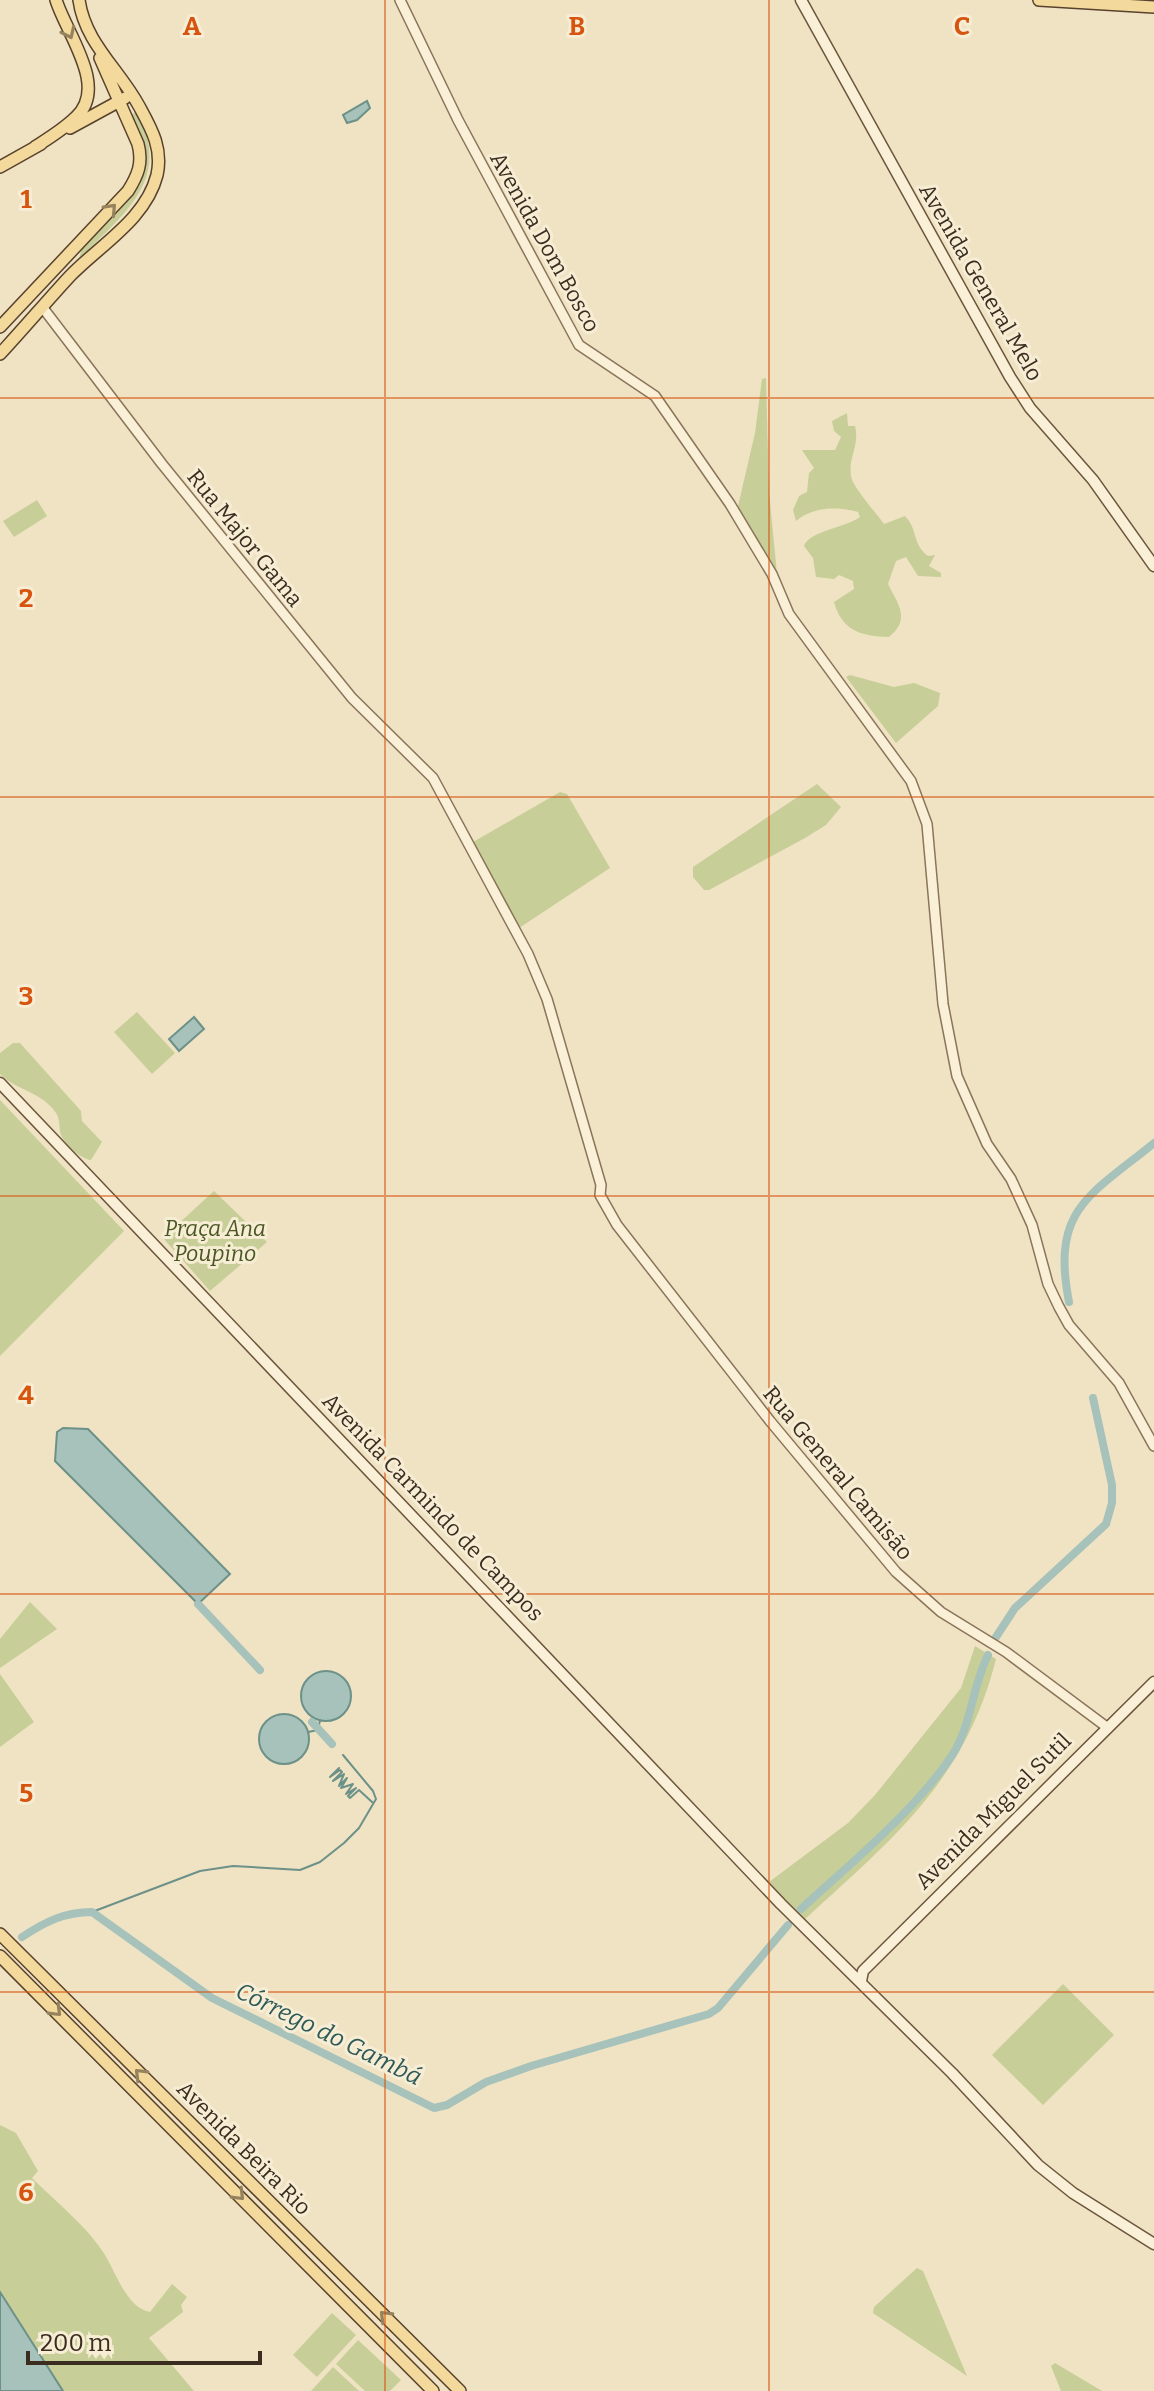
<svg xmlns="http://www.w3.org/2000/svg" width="1154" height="2391" viewBox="0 0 1154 2391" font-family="Bitter,serif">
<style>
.green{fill:#c7ce97}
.water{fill:#a6c2ba;stroke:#6c9188;stroke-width:2}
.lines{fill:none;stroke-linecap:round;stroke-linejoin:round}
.stream{stroke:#6c9188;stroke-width:2}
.canal{stroke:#a6c2ba;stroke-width:8}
.tertiary-casing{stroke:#8a745a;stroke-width:12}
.secondary-casing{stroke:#6c553d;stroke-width:13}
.primary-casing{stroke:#58422e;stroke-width:14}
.tertiary{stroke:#faf0d7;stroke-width:9}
.secondary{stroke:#faf0d7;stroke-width:10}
.primary{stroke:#f3d99b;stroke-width:11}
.oneway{stroke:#96825c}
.grid{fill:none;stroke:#d7540e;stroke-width:2;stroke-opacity:0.55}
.labels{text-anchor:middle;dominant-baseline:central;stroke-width:6;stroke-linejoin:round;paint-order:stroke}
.street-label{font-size:22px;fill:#3a2c1e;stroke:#f6edd4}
.park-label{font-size:22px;font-style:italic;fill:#4a5724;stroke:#f6edd4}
.water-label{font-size:24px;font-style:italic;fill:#2d5a58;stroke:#f6edd4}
.grid-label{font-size:26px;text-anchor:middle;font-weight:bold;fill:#d7540e;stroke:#f6edd4;stroke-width:6;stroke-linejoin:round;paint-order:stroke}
</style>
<rect width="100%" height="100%" fill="#efe3c4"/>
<path class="green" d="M136,112C175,179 122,215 79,259L82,247C127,201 161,183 131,115Z
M766,378L769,492L777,574L738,506L755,433L762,379Z
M847,413L848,426H855C860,445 848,457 851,476C852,486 877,514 884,524L905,516C918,529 912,544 928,556L935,555L929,566L941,573V577L918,576L906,557L896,561L888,584C898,604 911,619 889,637C861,636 842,631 834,602L854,589L853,581L839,575L834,579L816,577L813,558L804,546C809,531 845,528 860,517L858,512C838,506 812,507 796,521L793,510L799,496L807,492L809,473L814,468L802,450H835L841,437L834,431L832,421Z
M37,500L47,516L14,537L3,521Z
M850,675L894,687L914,683L940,693L938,706L896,743L846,677Z
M817,784L841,807L826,825L805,838L709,890H704L693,877V867Z
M560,792L567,794L610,868L519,928L473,842Z
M137,1012L175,1053L152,1074L114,1032Z
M13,1043H20L81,1111L82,1121L102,1142L91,1160C81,1159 67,1146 62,1137C58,1130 61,1120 56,1113C41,1091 17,1091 0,1074V1053Z
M0,1100L124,1231L0,1356Z
M214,1191L267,1242L210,1291L163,1238Z
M30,1602L57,1629L0,1668V1639Z
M975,1646L996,1659C965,1782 892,1839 803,1921L769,1882L848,1823L875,1795L961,1688Z
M0,1674L34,1722L0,1747Z
M1063,1984L1114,2035L1043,2105L992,2055Z
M0,2125L16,2133L38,2171L32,2178C56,2202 87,2226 105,2255C116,2273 127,2308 150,2312L172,2284L187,2297L181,2305L183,2312L149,2338L194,2391H63L0,2292Z
M917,2268L923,2271L967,2376L873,2313L874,2307Z
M332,2313L356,2335L317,2377L293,2355Z
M358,2340L401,2380L390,2391H365L336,2364Z
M1055,2363L1102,2391H1061L1051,2366Z
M333,2367L359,2391H311Z"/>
<path class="water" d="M367,101L370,108L357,120L347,123L343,115Z
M194,1017L204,1029L179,1051L169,1039Z
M63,1428L88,1429L230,1574L198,1604L55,1461L57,1432Z
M301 1696a25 25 0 1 1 50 0a25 25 0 1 1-50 0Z
M259 1739a25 25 0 1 1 50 0a25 25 0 1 1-50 0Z
M0,2292L63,2391H0Z"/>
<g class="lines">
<path class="stream" d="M308,1732L318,1730L320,1720
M339,1768L330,1777L340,1770L342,1772L333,1781L344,1774L339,1786L347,1778L341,1788L353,1784L346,1794L356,1788L348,1796L350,1798L359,1790L372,1802
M92,1912L200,1871L233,1866L300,1870L320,1862L344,1843L359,1828L376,1799L373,1791L343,1755"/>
<path class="canal" d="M1069,1302C1051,1209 1089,1196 1154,1143
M198,1604L260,1670
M996,1637L1015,1608L1106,1524L1112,1503V1485L1093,1398
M312,1722L332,1744
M801,1909C849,1865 918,1808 953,1754C972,1723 972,1687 988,1655
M22,1937C45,1922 64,1912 92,1912L212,1998L434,2108L447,2105L486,2082L531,2066L709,2014L718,2008L788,1925"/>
<g class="tertiary-casing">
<path id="tertiary" d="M400,0L458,120L579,345L655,396L730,504L772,574L789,614L911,781L927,824L943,1004L957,1076L987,1144L1011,1179L1032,1225L1048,1284L1059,1307L1069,1325L1119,1383L1154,1446
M43,308L162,464L352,698L433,778L528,954L547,999L601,1185L600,1195L617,1225L770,1421L896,1572L941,1612L1006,1652L1108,1728"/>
</g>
<g class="secondary-casing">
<path id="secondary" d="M801,0L1010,377L1030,408L1093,480L1154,566
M0,1083L781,1904L952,2073L1038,2165L1073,2193L1154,2244
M861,1981L863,1971L1154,1682"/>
</g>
<g class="primary-casing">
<path id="primary" d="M1039,0L1154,7
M70,128L125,98
M35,147C49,138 64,129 76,117C109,87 66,33 56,0
M0,167L41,144
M0,327L128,191C138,175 143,163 138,144L100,58
M0,354C24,328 46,302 70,276C100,245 146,219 157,175C163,148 151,128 139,106C119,69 85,43 79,0
M0,1934L460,2391
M0,1956L433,2391"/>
</g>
<use href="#tertiary" class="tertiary"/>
<use href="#secondary" class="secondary"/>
<use href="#primary" class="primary"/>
</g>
<defs><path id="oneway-chevron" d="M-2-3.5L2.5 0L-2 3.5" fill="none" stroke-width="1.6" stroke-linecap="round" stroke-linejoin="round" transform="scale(2)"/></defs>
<g class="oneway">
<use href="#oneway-chevron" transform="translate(69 33) rotate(65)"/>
<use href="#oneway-chevron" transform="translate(111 209) rotate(-47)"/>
<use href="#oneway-chevron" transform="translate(56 2011) rotate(45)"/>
<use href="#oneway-chevron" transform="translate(140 2074) rotate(-135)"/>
<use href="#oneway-chevron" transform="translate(239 2195) rotate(45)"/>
<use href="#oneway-chevron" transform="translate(385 2316) rotate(-135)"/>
</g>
<path class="grid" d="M385,0V2391M769,0V2391M0,398H1154M0,797H1154M0,1196H1154M0,1594H1154M0,1992H1154"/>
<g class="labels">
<g class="street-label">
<text transform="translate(545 242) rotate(61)">Avenida Dom Bosco</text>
<text transform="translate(981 282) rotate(60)">Avenida General Melo</text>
<text transform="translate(245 538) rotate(51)">Rua Major Gama</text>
<text transform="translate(838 1473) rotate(50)">Rua General Camisão</text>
<text transform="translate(433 1507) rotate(46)">Avenida Carmindo de Campos</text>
<text transform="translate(993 1811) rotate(-45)">Avenida Miguel Sutil</text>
<text transform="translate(244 2148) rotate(45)">Avenida Beira Rio</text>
</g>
<g class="park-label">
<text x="215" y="1228">Praça Ana<tspan x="215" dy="25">Poupino</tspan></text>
</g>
<g class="water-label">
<text transform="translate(329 2034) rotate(26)">Córrego do Gambá</text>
</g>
</g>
<g class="grid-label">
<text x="192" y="35">A</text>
<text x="577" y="35">B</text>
<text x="962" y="35">C</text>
<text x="26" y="208">1</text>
<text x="26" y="607">2</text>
<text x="26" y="1005">3</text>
<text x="26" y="1404">4</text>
<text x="26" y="1802">5</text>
<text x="26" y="2201">6</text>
</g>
<path d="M28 2351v12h232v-12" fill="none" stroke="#3a2c1e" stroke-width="4"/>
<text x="40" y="2351" font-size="24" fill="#3a2c1e" stroke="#f6edd4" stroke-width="6" paint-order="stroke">200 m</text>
</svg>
